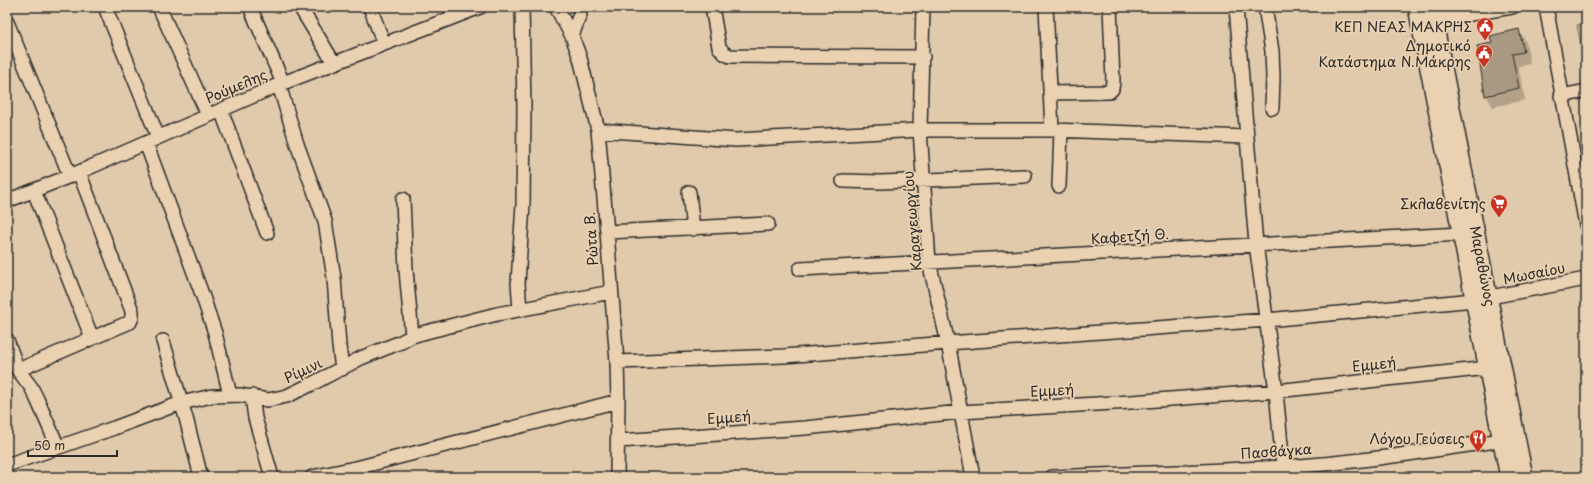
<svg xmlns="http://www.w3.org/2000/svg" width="1593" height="484" viewBox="0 0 1593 484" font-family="'Playpen Sans',sans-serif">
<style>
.green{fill:#c0ad94;stroke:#766c60}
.shadow{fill:#0003}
.building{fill:#a99983;stroke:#2b2b2b}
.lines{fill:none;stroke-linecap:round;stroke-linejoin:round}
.minor-casing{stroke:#2b2b2b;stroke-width:16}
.major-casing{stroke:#2b2b2b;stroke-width:20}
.minor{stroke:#e9d1b1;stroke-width:13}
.major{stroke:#e9d1b1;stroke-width:17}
.labels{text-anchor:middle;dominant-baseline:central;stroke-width:3.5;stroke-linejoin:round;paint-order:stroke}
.poi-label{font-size:14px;fill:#2b2b2b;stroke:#e9d1b1;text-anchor:end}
.street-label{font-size:14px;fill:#2b2b2b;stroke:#e9d1b1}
</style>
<rect width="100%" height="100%" fill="#e1caac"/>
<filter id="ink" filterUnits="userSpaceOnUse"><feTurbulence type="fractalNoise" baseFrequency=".025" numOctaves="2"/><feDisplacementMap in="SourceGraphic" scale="8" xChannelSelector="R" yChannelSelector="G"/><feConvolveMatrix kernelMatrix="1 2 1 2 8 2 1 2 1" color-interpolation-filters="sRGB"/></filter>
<g filter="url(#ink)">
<path class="green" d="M1586,23V72L1577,25Z"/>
<path class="shadow" d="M1519,30L1526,42L1530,64L1518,66L1525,100L1493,107L1486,95L1494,44Z"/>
<path class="building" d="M1519,29L1524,52L1512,54L1519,88L1485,96L1477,46L1492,43L1490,36Z"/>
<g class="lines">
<g class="minor-casing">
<path id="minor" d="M105,7L158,137
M159,7L208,115
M250,7L283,83
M300,7L334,63
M370,7L384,44
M556,7L572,36L580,58L598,130L607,232L617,362L618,401L617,477
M712,7L719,47L724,53L730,56L923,57
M923,7L920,130L929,262L948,343L973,477
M1046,7L1052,130
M1236,7L1256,244L1276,391L1284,477
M1265,7L1272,51L1273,77L1272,108
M1546,7L1586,225
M1434,20L1512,7
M7,22L70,176
M572,36L580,14V7
M279,85L297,144L325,221L334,278L339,346L342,369
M1050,93L1109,92L1112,89L1113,81L1110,7
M1561,96L1586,91
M221,110L267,233
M598,130L736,140L920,130H1052L1247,137
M146,143L202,294L215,333L230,395
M843,181L881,182L1025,176
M1059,186L1061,131
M34,191L92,338
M689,192L693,229
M403,199L406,270L412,336
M7,201L70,176L283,83L480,7
M607,232L768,224
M800,269C1021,257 1241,244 1461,234
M520,310L518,283L523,204L524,109L522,7
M7,340L18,370L31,387L37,399L58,447
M163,341L186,418L201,477
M617,362L784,356L948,343L1267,320L1474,300L1586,279
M18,370L130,322L132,317V311L79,172
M252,396L255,418L272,477
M619,441L805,428L961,412L1131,402L1276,391L1488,368
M7,465L114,428L181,403L212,396L240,395L268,400L287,396L310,385L361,358L401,342L412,336L426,332L497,314L611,292
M312,477L360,467L618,401
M1052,477C1128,473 1205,472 1282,467C1356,463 1429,451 1502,440"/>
</g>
<g class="major-casing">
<path id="major" d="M1417,7L1509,477
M1431,7L1524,477"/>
</g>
<use href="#minor" class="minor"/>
<use href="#major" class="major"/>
</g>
</g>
<defs>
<g id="civic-pin" transform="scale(0.9)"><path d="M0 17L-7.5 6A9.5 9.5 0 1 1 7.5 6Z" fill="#c8321e" stroke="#e9d1b1"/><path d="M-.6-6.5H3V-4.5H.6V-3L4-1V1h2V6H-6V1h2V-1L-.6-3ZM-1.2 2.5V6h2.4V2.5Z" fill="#fff"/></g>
<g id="supermarket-pin" transform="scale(0.9)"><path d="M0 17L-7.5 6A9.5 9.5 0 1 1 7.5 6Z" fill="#c8321e" stroke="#e9d1b1"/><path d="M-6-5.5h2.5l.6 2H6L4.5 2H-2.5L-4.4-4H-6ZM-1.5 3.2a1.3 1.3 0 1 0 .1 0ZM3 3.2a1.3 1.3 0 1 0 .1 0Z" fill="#fff"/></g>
<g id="restaurant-pin" transform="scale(0.9)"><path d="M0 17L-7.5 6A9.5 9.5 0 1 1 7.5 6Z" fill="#c8321e" stroke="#e9d1b1"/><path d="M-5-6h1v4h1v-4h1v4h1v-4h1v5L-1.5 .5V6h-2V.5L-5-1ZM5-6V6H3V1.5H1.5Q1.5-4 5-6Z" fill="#fff"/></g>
</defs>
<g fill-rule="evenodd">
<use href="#civic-pin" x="1485" y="26"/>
<use href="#civic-pin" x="1484" y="53"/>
<use href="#supermarket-pin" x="1499" y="203"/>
<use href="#restaurant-pin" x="1478" y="438"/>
</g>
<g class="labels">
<g class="poi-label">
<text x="1472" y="26">ΚΕΠ ΝΕΑΣ ΜΑΚΡΗΣ</text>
<text x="1471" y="45">Δημοτικό<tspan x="1471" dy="16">Κατάστημα Ν.Μάκρης</tspan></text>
<text x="1486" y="203">Σκλαβενίτης</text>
<text x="1465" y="438">Λόγου Γεύσεις</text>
</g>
<g class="street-label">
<text transform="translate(236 86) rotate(-23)">Ρούμελης</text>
<text transform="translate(912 221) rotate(-95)">Καραγεωργίου</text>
<text transform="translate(1130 236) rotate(-4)">Καφετζή Θ.</text>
<text transform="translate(591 239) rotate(-94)">Ρώτα Β.</text>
<text transform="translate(1483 266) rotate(79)">Μαραθώνος</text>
<text transform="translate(1534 273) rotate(-11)">Μωσαίου</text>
<text transform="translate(1374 364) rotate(-6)">Εμμεή</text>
<text transform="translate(303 370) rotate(-25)">Ρίμινι</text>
<text transform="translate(1052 390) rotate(-3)">Εμμεή</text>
<text transform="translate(729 417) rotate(-4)">Εμμεή</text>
<text transform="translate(1276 451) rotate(-4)">Πασβάγκα</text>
</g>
</g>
<rect width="1593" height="484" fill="none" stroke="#e9d1b1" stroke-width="24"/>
<rect x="12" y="12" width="1569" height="460" fill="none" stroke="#2b2b2b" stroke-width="1.5" filter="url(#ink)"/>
<path d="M28 450v6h89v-6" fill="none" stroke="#2b2b2b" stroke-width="2"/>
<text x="34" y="450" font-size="12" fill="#2b2b2b" stroke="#e9d1b1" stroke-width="3" paint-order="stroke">50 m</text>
</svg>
